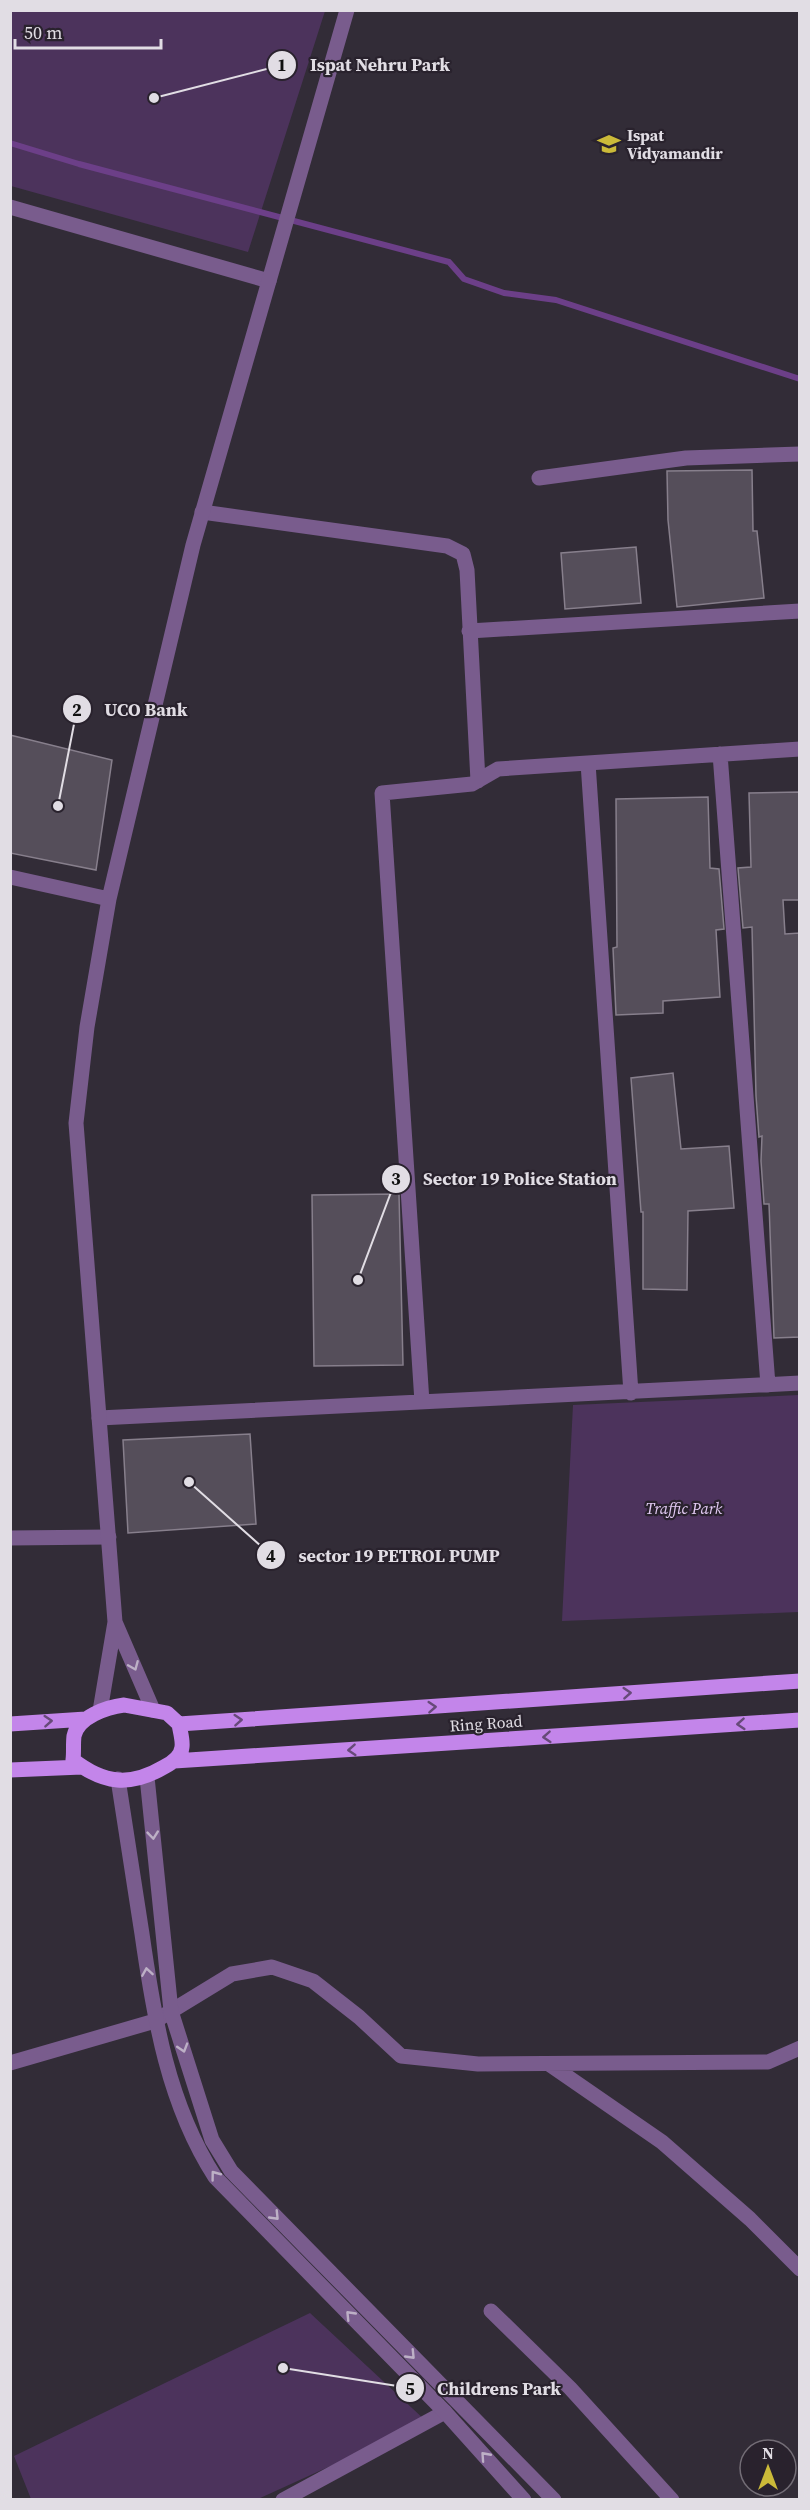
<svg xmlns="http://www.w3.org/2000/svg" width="810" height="2510" viewBox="0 0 810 2510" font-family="'Source Serif 4',serif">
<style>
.green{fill:#4c335c}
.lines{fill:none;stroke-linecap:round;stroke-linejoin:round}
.stream{stroke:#6c3f88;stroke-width:6}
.building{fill:#554e5a;stroke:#877f8c;stroke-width:1.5}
.minor{stroke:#795c8d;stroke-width:15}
.tertiary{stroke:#795c8d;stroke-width:15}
.primary{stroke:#c385ea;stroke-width:15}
.oneway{stroke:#bdb0c6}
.oneway2{stroke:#674a79}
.labels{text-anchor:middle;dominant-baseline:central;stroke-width:4.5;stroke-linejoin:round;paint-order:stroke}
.poi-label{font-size:16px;font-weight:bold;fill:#e1dde4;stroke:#29222d;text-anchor:start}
.park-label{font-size:16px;font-style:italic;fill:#e2caf3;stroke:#29222d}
.street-label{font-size:16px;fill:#e1dde4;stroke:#29222d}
.leader{fill:none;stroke:#e1dde4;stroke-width:2}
.callout-dot{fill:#e1dde4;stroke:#29222d;stroke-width:2}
.mark-label{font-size:18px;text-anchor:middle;font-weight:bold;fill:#111}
.callout-label{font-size:18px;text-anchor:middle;font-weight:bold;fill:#e1dde4;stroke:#29222d;stroke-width:4.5;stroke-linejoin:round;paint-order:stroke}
</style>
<rect width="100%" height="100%" fill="#322c37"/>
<path class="green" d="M10,11H325L248,252L11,186Z
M799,1395V1612L562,1621L573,1405Z
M310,2313L427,2422L258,2499H31L14,2456Z"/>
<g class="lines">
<path class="stream" d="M10,143L79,164L449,262L464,279L504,293L556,300L800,379"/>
</g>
<path class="building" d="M752,470L753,531H757L764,598L677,607L668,520L667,471Z
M636,547L641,603L565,609L561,553Z
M10,735L112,760L96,870L10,853Z
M800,792V900H783L785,934L800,933V1337L774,1338L769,1204H764L761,1161L762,1136L759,1137L756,1096L752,927L743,928L738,868L751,867L749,793Z
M708,797L710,868L719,869L724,929L716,930L720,997L663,1001V1013L616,1015L613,948L617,947L616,799Z
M673,1073L681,1149L729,1146L734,1208L688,1211L687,1290L643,1289V1212H641L631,1078Z
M399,1194L403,1365L314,1366L312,1195Z
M250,1434L256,1524L128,1533L123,1440Z"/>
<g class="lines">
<path class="minor" d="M10,207L269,281
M539,478L686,458L800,454
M202,512L447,546L463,554L467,570L478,781
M469,631L800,611
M720,754L768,1385
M588,763L631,1393
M422,1402L382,793L472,784L498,769L800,749
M99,1418L800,1383
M10,1538L109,1537
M10,2063L155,2021L232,1974L272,1967L313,1981L359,2017L401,2056L478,2064L768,2062L800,2048
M549,2064L662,2142L750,2219L800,2269
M491,2311L570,2388L672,2500
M283,2500L445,2412"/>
<path class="tertiary" d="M10,877L109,899
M115,1622L153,1710
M100,1711L115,1622L76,1123L87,1027L109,899L193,545L347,10
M147,1777L171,2011L212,2140L231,2171L554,2500
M118,1779C126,1831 134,1882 142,1934C154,2018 168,2104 215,2177L445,2412L524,2500"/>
<path class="primary" d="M124,1705L167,1713L179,1724C180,1731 183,1740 182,1747C181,1757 172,1763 164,1767C130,1787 104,1784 73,1760C74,1752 73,1744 74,1736C78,1717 107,1707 124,1705Z
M10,1724L86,1719
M179,1724L800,1681
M174,1761L800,1720
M10,1770L82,1767"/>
</g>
<defs><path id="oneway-chevron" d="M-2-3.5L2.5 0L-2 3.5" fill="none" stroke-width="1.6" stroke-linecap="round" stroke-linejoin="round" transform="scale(1.5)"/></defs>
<g class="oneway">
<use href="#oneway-chevron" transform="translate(134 1666) rotate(67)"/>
<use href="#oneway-chevron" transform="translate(153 1835) rotate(84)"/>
<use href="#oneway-chevron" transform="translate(147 1972) rotate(-99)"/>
<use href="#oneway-chevron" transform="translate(183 2048) rotate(73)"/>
<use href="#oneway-chevron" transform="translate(215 2175) rotate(-127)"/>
<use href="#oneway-chevron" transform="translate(275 2216) rotate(46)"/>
<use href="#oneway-chevron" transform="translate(350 2315) rotate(-134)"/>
<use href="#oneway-chevron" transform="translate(411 2355) rotate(46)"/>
<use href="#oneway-chevron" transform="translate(485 2456) rotate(-132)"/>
</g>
<g class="oneway2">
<use href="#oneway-chevron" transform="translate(627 1693) rotate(-4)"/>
<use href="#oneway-chevron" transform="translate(432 1707) rotate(-4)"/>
<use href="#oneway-chevron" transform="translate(238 1720) rotate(-4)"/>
<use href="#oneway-chevron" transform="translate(48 1721) rotate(-4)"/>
<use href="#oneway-chevron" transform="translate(741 1724) rotate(176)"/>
<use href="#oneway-chevron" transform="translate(547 1737) rotate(176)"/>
<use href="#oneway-chevron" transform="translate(352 1750) rotate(176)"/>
</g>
<defs>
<g id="university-bare" transform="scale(1.8)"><path d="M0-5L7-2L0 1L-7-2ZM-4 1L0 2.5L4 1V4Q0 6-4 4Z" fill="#cbba39" stroke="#29222d" stroke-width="2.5" paint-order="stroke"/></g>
</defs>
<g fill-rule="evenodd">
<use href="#university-bare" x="609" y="144"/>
</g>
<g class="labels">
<g class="poi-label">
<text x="627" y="135">Ispat<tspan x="627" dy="18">Vidyamandir</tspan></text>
</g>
<g class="park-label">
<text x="684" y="1508">Traffic Park</text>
</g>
<g class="street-label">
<text transform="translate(486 1723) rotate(-4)">Ring Road</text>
</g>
</g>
<path class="leader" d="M154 98L282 65M58 806L77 709M358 1280L396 1179M189 1482L271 1555M283 2368L410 2388"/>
<g class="callout-dot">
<circle cx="154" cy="98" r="6"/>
<circle cx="58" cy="806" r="6"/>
<circle cx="358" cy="1280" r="6"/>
<circle cx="189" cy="1482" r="6"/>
<circle cx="283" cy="2368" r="6"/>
<circle cx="282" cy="65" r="15"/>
<circle cx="77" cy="709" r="15"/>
<circle cx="396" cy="1179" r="15"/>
<circle cx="271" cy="1555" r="15"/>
<circle cx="410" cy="2388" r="15"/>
</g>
<g class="mark-label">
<text x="282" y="71">1</text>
<text x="77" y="716">2</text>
<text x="396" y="1185">3</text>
<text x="271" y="1562">4</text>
<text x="410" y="2395">5</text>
</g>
<g class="callout-label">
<text x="380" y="71">Ispat Nehru Park</text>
<text x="146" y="716">UCO Bank</text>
<text x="520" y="1185">Sector 19 Police Station</text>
<text x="399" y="1562">sector 19 PETROL PUMP</text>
<text x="499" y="2395">Childrens Park</text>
</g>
<rect width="810" height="2510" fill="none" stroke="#e1dde4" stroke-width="24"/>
<g transform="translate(768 2468)"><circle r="28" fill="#29222d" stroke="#736d76" stroke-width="1.5"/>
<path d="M0-4.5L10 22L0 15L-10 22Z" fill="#cbba39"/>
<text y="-9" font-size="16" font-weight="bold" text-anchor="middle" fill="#e1dde4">N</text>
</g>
<path d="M15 39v9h146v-9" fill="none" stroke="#e1dde4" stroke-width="3"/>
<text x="24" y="39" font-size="18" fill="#e1dde4" stroke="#29222d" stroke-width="4.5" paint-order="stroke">50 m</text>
</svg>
